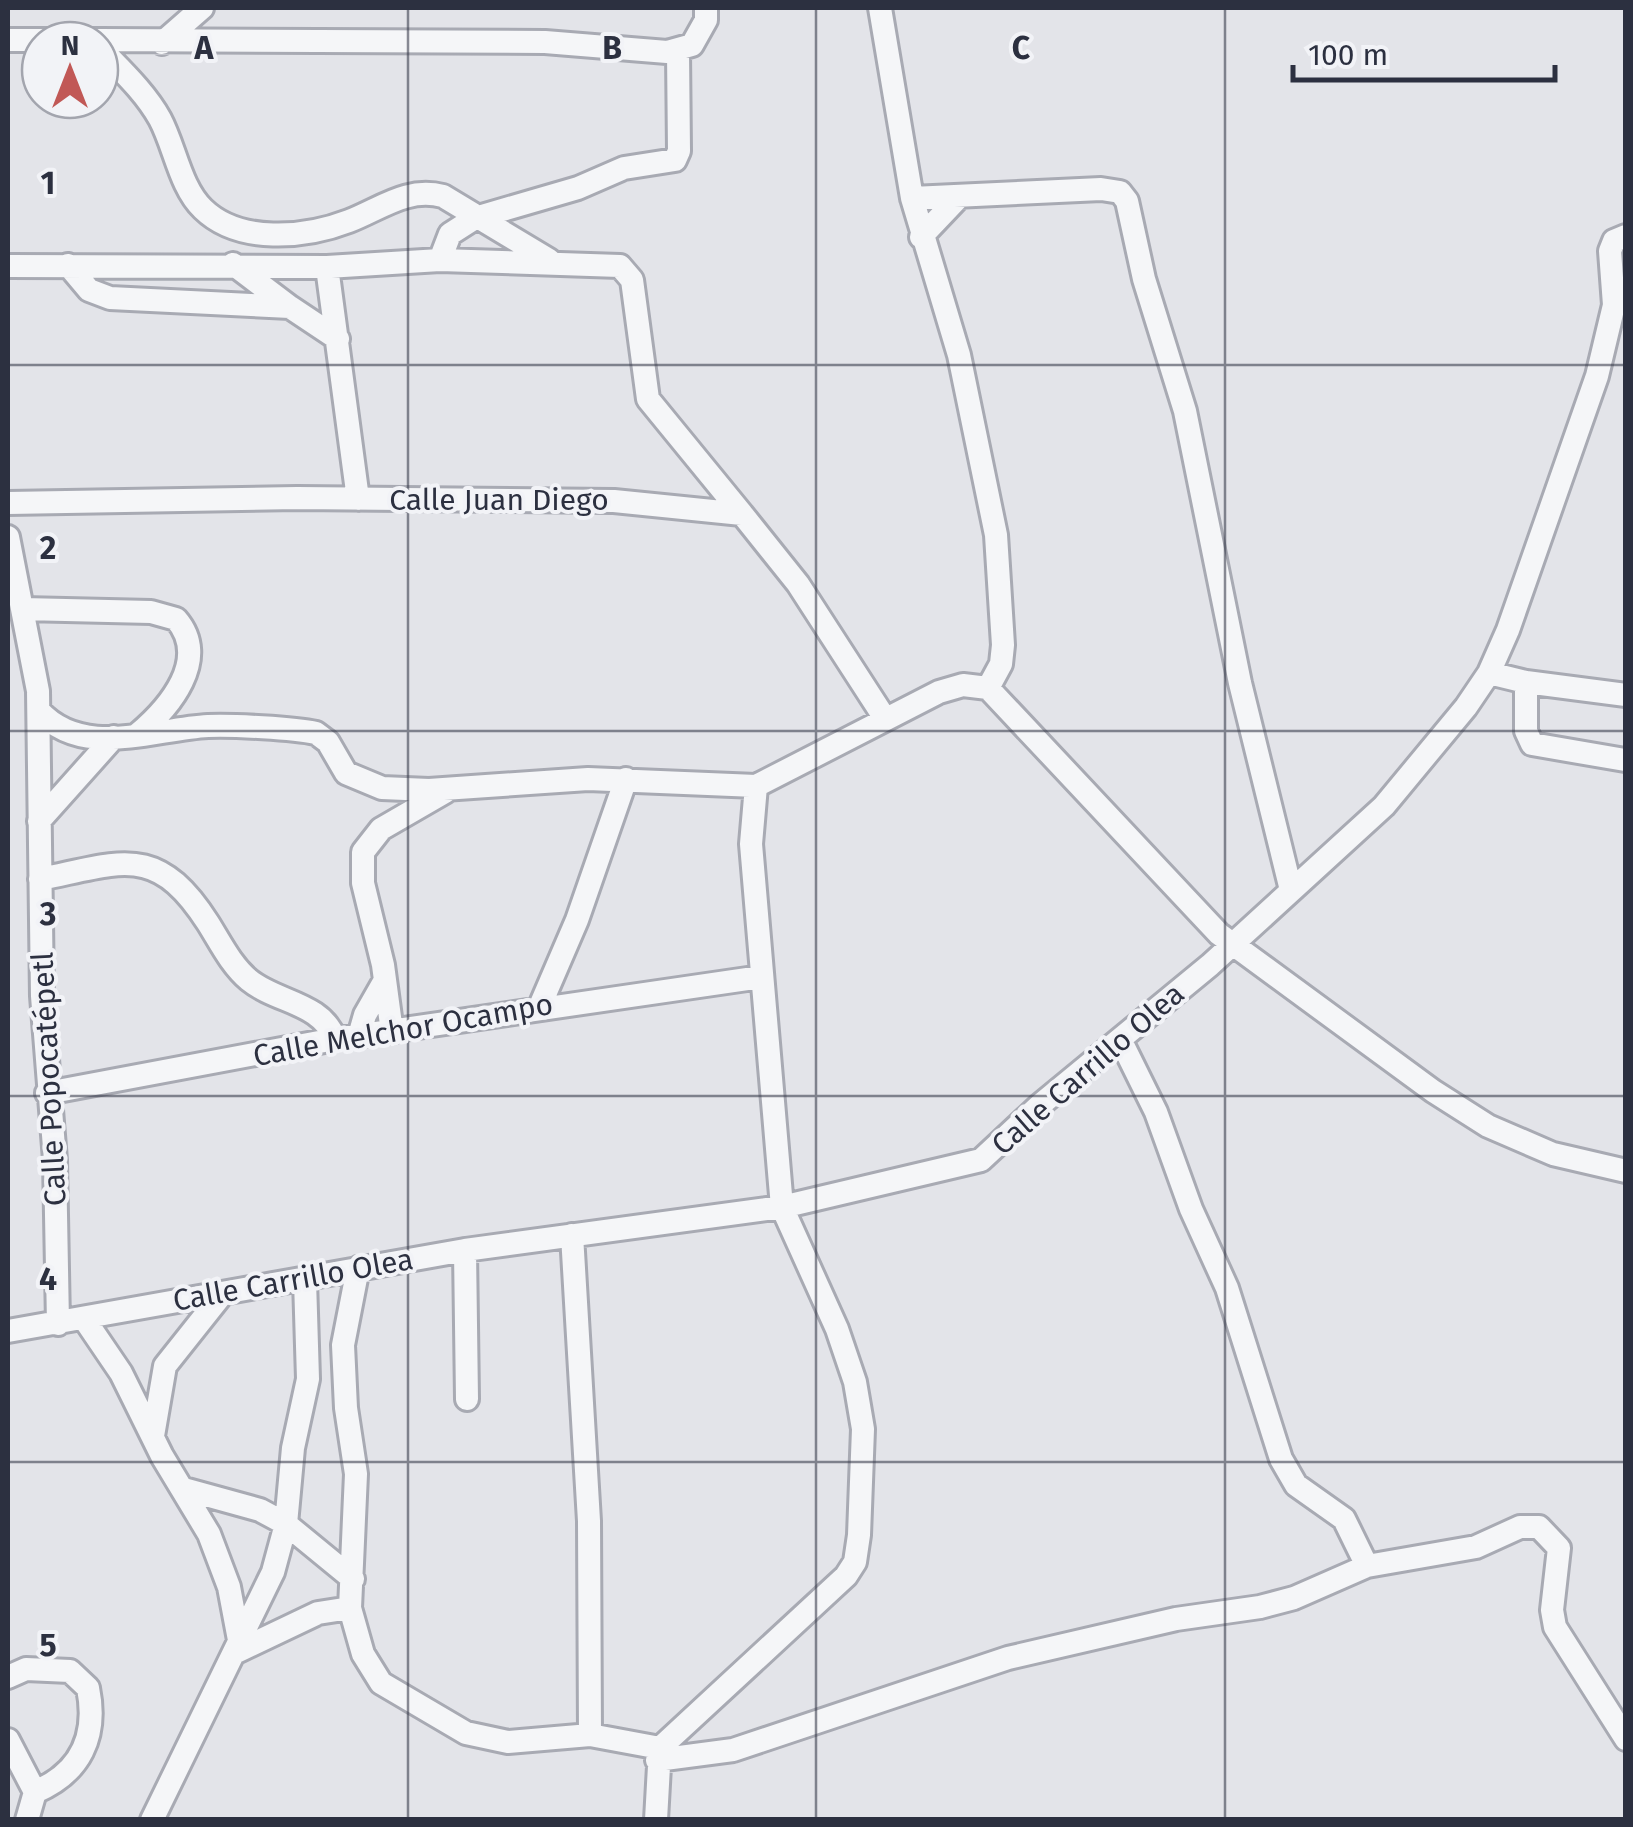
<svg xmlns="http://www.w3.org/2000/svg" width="1633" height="1827" viewBox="0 0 1633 1827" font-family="'Fira Sans',sans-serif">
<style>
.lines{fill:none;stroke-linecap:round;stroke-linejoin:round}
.minor-casing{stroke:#a8aab3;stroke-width:28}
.minor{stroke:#f5f6f8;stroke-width:22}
.grid{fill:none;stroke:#2c3040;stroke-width:2.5;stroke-opacity:0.55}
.labels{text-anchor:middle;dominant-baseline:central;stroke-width:8;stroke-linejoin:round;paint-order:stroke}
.street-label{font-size:30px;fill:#2c3040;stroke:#f2f3f7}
.grid-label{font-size:32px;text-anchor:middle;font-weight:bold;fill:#2c3040;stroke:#f2f3f7;stroke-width:8;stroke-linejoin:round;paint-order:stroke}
</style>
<rect width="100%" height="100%" fill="#e3e4e9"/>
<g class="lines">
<g class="minor-casing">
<path id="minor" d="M880,8L912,198L959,355L996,535L1003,645L1001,664L988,688
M8,40H40
M42,40H98
M100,40L545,42L667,52L692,45L706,20V8
M162,43L202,8
M100,48C121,70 145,92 160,119C175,147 180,187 203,209C239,244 305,238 349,221C382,208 407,187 443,196L549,260
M912,198L1101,189L1120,192L1127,201L1144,279L1185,411L1240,683L1291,890
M921,237L958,198
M440,260L450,234L475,218L578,188L624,168L675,160L679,151L678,52
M233,264L290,307
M68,265L89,290L110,298L290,307L338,339
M8,266L327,267L440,260L620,266L632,280L648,399L742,514
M327,267L358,499
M8,503L297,498L614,501L742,514L798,584L884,717
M8,537L38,691L42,996L55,1160L58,1324
M23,609L151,612L176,619C211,659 169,708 138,734
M1489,673L1526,682L1626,695
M1526,682V731L1532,744L1625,760
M39,711C83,759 152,729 208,726C231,725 294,728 316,733L328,742L346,773L382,788L429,790L588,779L756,786L939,692L963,685L988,688L1219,934L1433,1091L1488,1126L1553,1154L1626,1171
M39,821L114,737
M40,879C121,863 156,842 208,923C220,942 231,965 249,980C277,1003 321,1002 335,1039
M540,1006L577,920L626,779
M392,1032L383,965L363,883V852L381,829L445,792
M359,1036L365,1015L385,980
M1121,1041L1156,1112L1191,1209L1227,1288L1281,1459L1296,1485L1344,1519L1367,1566
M47,1093L335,1039L761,977
M572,1235L589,1521L590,1735L660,1748
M465,1250L467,1399
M85,1320L121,1373L162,1456L209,1534L229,1587L239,1640
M8,1331L465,1250L782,1207L981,1160L1040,1105L1210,965L1384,806L1466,707L1489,673L1508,630L1597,376L1614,305L1610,251L1614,241L1626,236
M153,1436L165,1366L223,1293
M184,1489L260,1510L286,1524L353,1579
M350,1608L356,1474L346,1408L343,1345L358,1268
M234,1653L318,1613L350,1608L363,1654L381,1683L466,1733L508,1742L590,1735
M8,1677L26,1669L70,1671L88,1688C98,1737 80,1773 35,1792
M8,1740L35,1792L27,1820
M657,1760L733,1750L1008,1658L1176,1619L1260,1607L1294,1598L1367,1566L1476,1547L1520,1527H1539L1559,1548L1552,1610L1555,1627L1626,1739
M152,1820L273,1572L286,1524L293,1448L308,1379L305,1280
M656,1820L660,1748L846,1576L855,1562L859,1535L863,1429L855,1382L837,1329L782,1207L751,844L756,786"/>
</g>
<use href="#minor" class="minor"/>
</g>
<path class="grid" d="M408,8V1820M816,8V1820M1225,8V1820M8,365H1626M8,731H1626M8,1096H1626M8,1462H1626"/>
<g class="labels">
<g class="street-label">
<text x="499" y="500">Calle Juan Diego</text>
<text transform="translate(403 1030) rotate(-10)">Calle Melchor Ocampo</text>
<text transform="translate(1088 1069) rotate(-41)">Calle Carrillo Olea</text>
<text transform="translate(49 1079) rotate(-93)">Calle Popocatépetl</text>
<text transform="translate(293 1280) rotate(-10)">Calle Carrillo Olea</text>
</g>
</g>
<g class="grid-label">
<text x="204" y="59">A</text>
<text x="612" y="59">B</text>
<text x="1021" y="59">C</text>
<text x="48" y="194">1</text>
<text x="48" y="559">2</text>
<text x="48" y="925">3</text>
<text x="48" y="1290">4</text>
<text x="48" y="1656">5</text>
</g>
<rect width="1633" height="1827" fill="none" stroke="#2c3040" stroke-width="20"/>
<g transform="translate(70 70)"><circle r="48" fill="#f2f3f7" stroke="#a3a5ae" stroke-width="2.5"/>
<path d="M0-8L18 38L0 25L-18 38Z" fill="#c15856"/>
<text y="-15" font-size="28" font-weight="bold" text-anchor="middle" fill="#2c3040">N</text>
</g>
<path d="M1293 65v15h262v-15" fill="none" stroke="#2c3040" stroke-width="5"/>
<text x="1308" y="65" font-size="30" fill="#2c3040" stroke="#f2f3f7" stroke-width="8" paint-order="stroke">100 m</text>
</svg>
